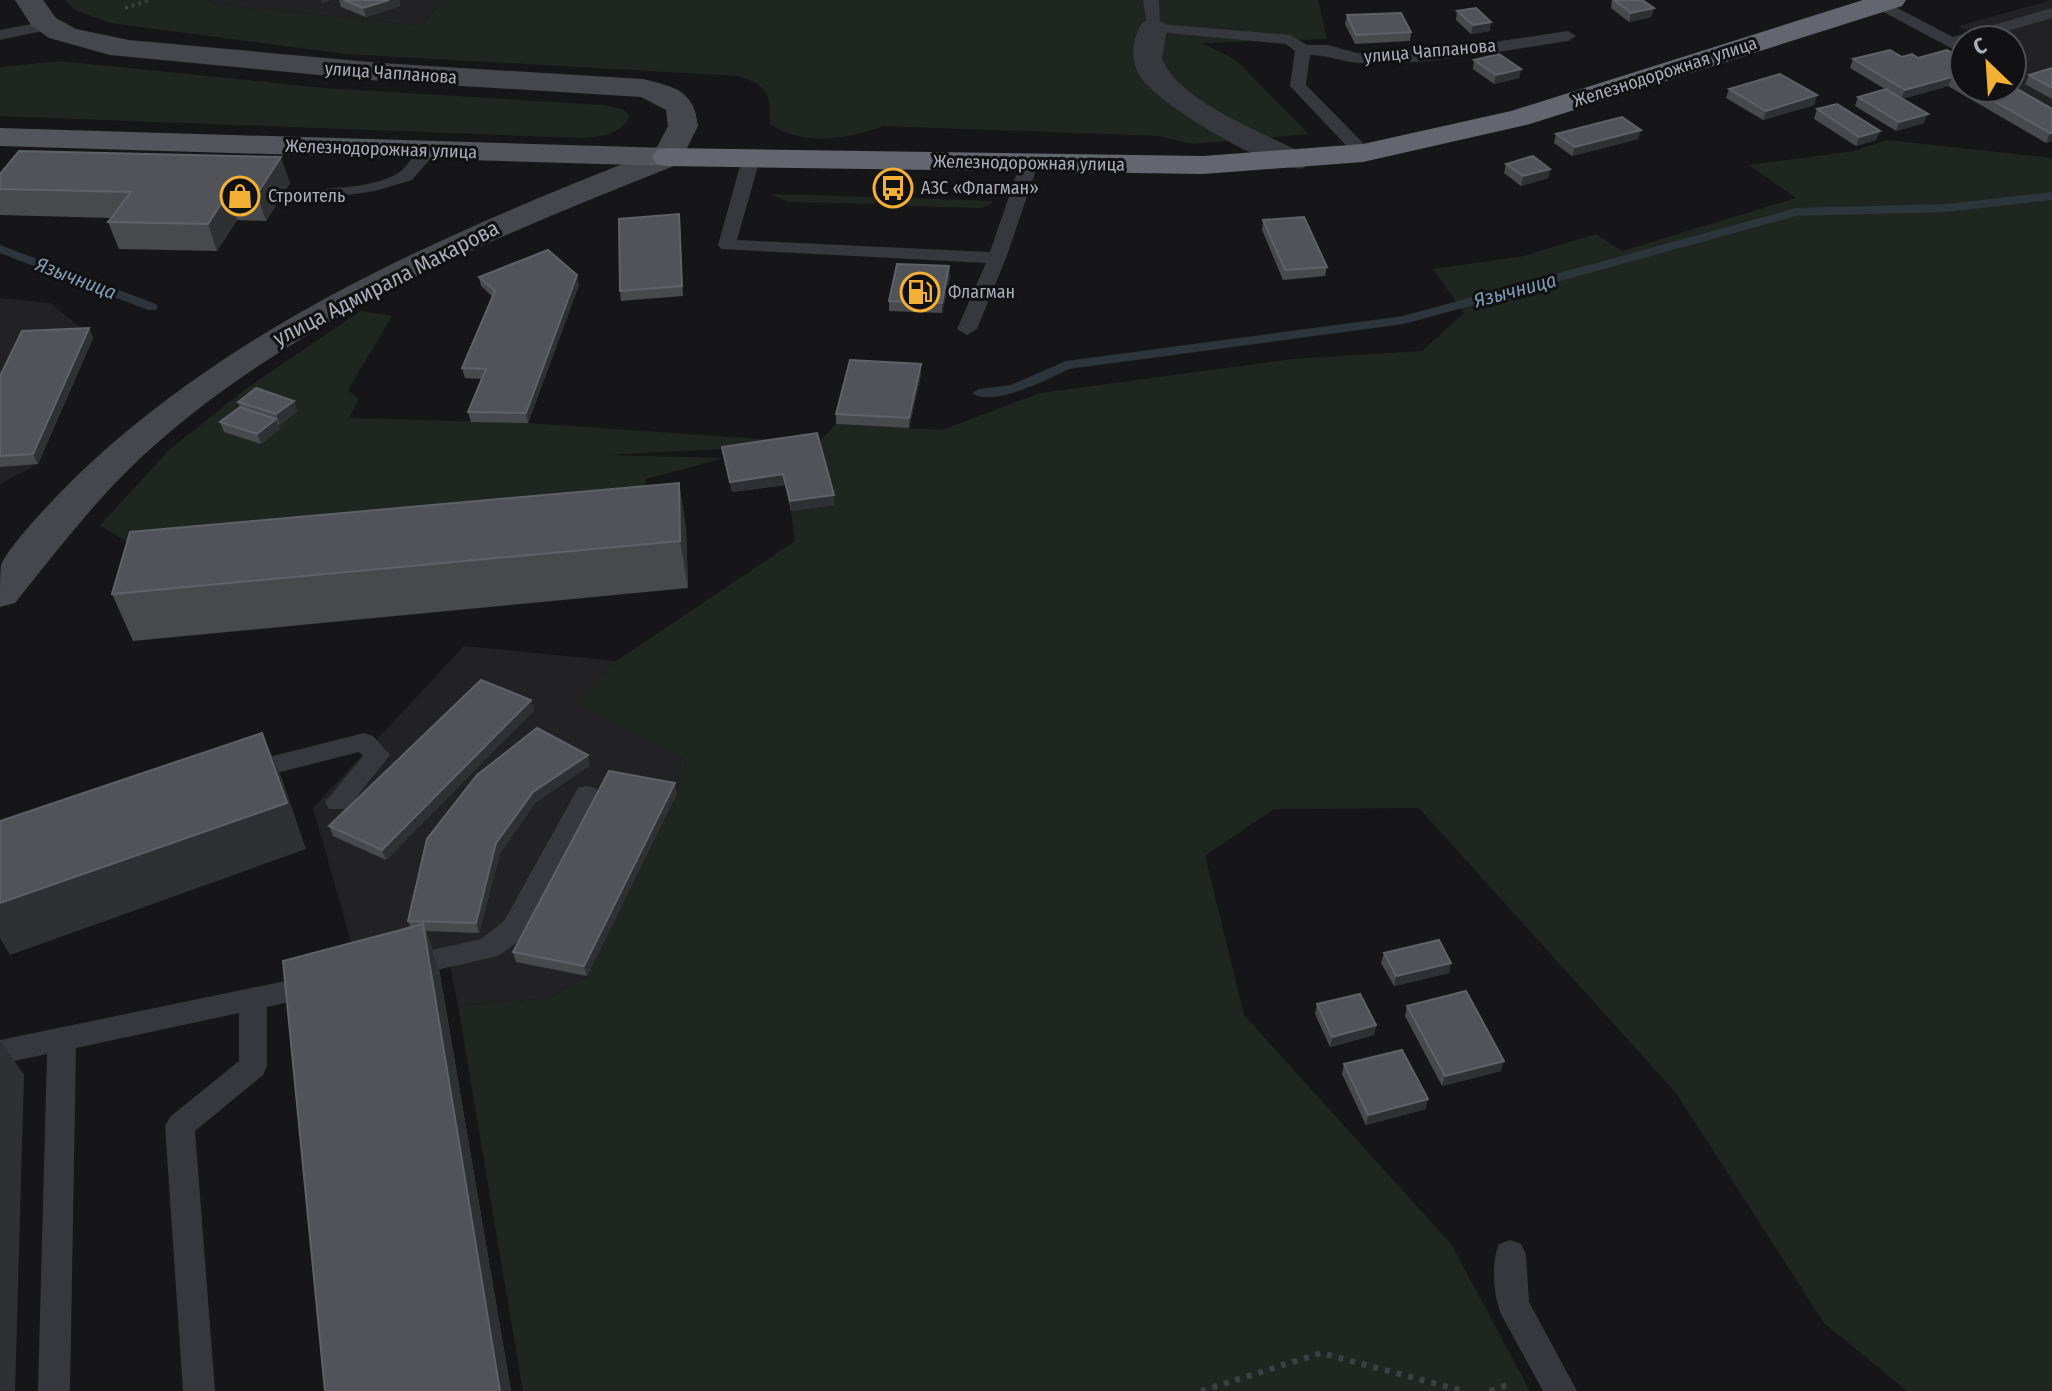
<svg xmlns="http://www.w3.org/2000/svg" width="2052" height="1391" viewBox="0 0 2052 1391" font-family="'Fira Sans Condensed',sans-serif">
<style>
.built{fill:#222225}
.green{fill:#1e261f}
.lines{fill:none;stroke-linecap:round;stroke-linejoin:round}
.stream{fill:#2c353c;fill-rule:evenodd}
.path-far1{stroke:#3d3f44;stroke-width:4;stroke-dasharray:3 4;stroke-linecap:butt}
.path{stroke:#3d3f44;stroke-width:6;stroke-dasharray:5 7;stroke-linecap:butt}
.lane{fill:#37383d;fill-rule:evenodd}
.street{fill:#37383d;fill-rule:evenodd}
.secondary{fill:#45474d;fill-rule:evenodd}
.primary{fill:#53555c;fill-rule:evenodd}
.highway{fill:#63666e;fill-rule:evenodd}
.wall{fill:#47494d}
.shaded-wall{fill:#2f3033}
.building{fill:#525359;stroke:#5f6168;stroke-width:2}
.labels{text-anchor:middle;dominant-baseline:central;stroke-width:6;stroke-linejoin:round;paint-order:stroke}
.far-street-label{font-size:18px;fill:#a8adb8;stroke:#111113}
.far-poi-label{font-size:18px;fill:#a8adb8;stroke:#111113;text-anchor:start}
.far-water-label{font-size:20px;font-style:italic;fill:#7f9bb3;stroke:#111113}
.street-label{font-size:22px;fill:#a8adb8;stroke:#111113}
</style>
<rect width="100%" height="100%" fill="#161618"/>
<path class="built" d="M208,0H444L420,26L213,4Z
M2052,0V119L2012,88V67L2026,63L2012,55V40H1984L1958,26Z
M0,298L50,303L93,338L38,464L0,484Z
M464,646L616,661L577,703L681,756L677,793L587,976L548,998L458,1006L447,951L354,952L313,808Z"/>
<path class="green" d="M65,0H208L213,4L420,26L444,0H1318L1327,39L1202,43L1236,60L1309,134L1192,144L1158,136L884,126C847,139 804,147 770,124C769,93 770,87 739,76L346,54L110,23L75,10Z
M60,61L324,88L603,105L623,109L630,116C620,135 603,136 583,138L0,116V67Z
M1887,140L2052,158V1391H1907L1824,1323L1676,1093L1419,808L1274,809L1205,856L1244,1015L1451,1244L1530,1391H523L458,1006L548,998L587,976L677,793L681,757L576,703L616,661L795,541L791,511L835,505L818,444L605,455L724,458L646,479L641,518L130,544L100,525L170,449L246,389L360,311L392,316L348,390L359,399L349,418L528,423L818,443L836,424L942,430L1040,393L1292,359L1422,351L1464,313L1433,269L1524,256L1596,234L1622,251L1796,198L1749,165L1854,151Z
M770,194L877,197L875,204L788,202Z
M908,198L995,201L982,208L907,206Z"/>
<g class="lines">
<path class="stream" d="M2052,192V200L1946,212L1796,216L1404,324L1069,369C1048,379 993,408 972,393L979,389L1011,385L1066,361L1403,316L1796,208L1946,204Z
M0,245L156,304L158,307L156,310H148L0,253Z"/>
<path class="path-far1" d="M125,8L150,0"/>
<path class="path" d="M1201,1391L1321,1353L1463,1391
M1490,1391L1507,1385"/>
<path class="lane" d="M1143,0H1159L1160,24L1290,35L1307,45H1328L1357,53L1474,45L1568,31L1576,36L1568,41C1501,51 1426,66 1359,63C1342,62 1327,55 1310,55L1306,85L1369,149V157H1357L1290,86L1295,51L1286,44L1148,31Z
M1874,1H1884L1953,37L2052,8V18L1977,40H1964V55L1874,7Z
M47,21L52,23V29L0,40V30Z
M429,145L438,150L412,180L375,191L307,201L298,196L307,191C334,187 379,188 401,171C411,163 416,148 429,145Z
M751,154L760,159L737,240L990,252L1020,164L1029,159L1038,164L1006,258L977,329L967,335L957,329L986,263L721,249L718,245L742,159Z
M364,733L373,736L390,755L347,809H329L325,802L363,756L359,752L245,781L236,778L233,772L236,766L245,763Z
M587,786L596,788L600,795L524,937L498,956L406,977L396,974L392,966L396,958L481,939L504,921L578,788Z
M319,974L329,977L333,985L329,993L267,1007V1066L263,1075L195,1131L215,1391H183L165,1126L170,1117L239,1061V1013L76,1048L70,1391H38L47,1054L0,1064V1040Z
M1510,1240L1521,1244L1526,1254L1529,1302L1577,1391H1543L1502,1316C1493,1297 1491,1263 1499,1244Z"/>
<path class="street" d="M1153,19L1163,22L1167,28L1162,59C1180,103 1264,132 1304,154L1309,161L1304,168C1275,175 1155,103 1139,75C1130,59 1132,37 1143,22Z"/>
<path class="secondary" d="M15,0H43L56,18L76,29L129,40L381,63L643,79C675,87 694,90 698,126L679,164C496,237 306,312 156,444C102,491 60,547 15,603L0,607C0,595 0,575 1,565C10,543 65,487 84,469C247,317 450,232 655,151L668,126L666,110L641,97L381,81L110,55L49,38L31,25Z"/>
<path class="primary" d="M0,128L668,148L679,150L684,157L679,164L668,166L0,146Z"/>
<path class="highway" d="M1863,0H1906L1902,6L1530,124L1363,162L1203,174L668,166L657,164L652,157L657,150L668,148L1203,156L1363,144L1511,111Z"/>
</g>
<path class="wall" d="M339,0H399L400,6L366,17L341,7Z
M1612,0H1642L1654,8L1651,17L1629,22L1611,8Z
M1457,11L1490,31L1471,34L1456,20Z
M1347,15L1411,32L1410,41L1355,44L1345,24Z
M1902,57L1964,59V88H2012L2052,109V141L2046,143L1948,86L1902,99L1924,123L1896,131L1855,106L1858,97L1885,89L1850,68L1853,59Z
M1474,60L1521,69L1519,78L1494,84L1473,69Z
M2052,68V99L2025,84L2029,75Z
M1729,89L1817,95L1814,105L1763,120L1726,98Z
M1817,109L1880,131L1876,140L1856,146L1814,119Z
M1556,134L1638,139L1572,156L1554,143Z
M1506,164L1550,169L1548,178L1521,186L1504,173Z
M0,174L290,183L266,221L237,220L217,251L119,249L108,222L111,218L0,215Z
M1263,220L1327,267L1325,276L1283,280L1262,230Z
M680,224L683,296L621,301L620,291Z
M950,276L942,313L889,311V301Z
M479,277L579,285L528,423L471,422L468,412L482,379L465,378L462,368L493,297L481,286Z
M89,328L93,338L38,464L0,467V376Z
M921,364V374L909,428L836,424V414Z
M294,401L297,411L280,425L278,424L280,429L261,444L224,432L220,422L240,407L238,402Z
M722,447L835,505L791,511L785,485L732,492Z
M679,483L686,529L688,588L133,641L112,594Z
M531,700L534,710L386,860L333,836L329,826Z
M590,765L536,802L500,853L479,933L426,931L439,969L511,1391H325L410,927L408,921L427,839Z
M677,793L587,976L516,962L513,952Z
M1384,953L1449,973L1394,986L1381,963Z
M1317,1004L1376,1025L1374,1035L1330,1047L1315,1014Z
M1407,1006L1501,1071L1442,1086L1405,1016Z
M1344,1064L1426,1109L1366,1125L1342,1074Z"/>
<path class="shaded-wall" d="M321,0H331L322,4Z
M389,0H399L400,6L366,17L363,8Z
M1654,8L1651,17L1629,22L1631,13Z
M1491,22L1490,31L1471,34L1473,25Z
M1521,69L1519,78L1494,84L1496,75Z
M1952,77L1948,86L1901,99L1905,90Z
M1817,95L1814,105L1763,120L1766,111Z
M1928,114L1924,123L1896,131L1899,122Z
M1641,130L1638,139L1572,156L1575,147Z
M1880,131L1876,140L1856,146L1859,137Z
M2050,133H2052V141L2046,143Z
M281,157L290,183L266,221L257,194Z
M1550,169L1548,178L1521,186L1523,176Z
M228,193L237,220L217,251L208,224Z
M679,214L680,224L683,296L682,286Z
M949,266L950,276L942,313V303Z
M577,275L579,285L528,423L526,413Z
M89,328L93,338L38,464L33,454Z
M921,364V374L909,428V418Z
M294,401L297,411L280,425L276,414Z
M276,419L280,429L261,444L257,434Z
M783,474L785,485L732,492L730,482Z
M679,483L686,529L688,588L680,541Z
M834,495L835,505L791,511L790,501Z
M531,700L534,710L386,860L382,850Z
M262,733L282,779L306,849L10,955L0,938V903Z
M588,755L590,765L536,802L500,853L479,933L476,923L496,843L533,792Z
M675,783L677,793L587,976L584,966Z
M423,924L439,969L511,1391H500Z
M1451,963L1449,973L1394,986L1396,976Z
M1376,1025L1374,1035L1330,1047L1332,1037Z
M0,1040L24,1075L15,1391H0Z
M1504,1061L1501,1071L1442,1086L1445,1076Z
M1428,1099L1426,1109L1366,1125L1368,1115Z"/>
<path class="building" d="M344,0H389L363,8Z
M1614,0H1642L1654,8L1631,13Z
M1476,8L1491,22L1473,25L1457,11Z
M1401,13L1411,32L1356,35L1347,15Z
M1890,50L1902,57L1912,54L1918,58L1947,50L1964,59V84L1952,77L1905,90L1853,59Z
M1499,54L1521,69L1496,75L1474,60Z
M2052,68V88L2029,75Z
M1780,74L1817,95L1766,111L1729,89Z
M2012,86L2052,109V133H2050L1971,88H2012Z
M1886,89L1928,114L1899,122L1858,97Z
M1837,104L1880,131L1859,137L1817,109Z
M1622,117L1641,130L1575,147L1556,134Z
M19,151L281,157L257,194L228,193L208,224L108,222L131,192L0,189V174Z
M1533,156L1550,169L1523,176L1506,164Z
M679,214L682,286L620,291L619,219Z
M1304,217L1327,267L1285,270L1263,220Z
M548,250L577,275L526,413L468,412L486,369L462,368L495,291L479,277Z
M897,264L949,266L942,303L889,301Z
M89,328L33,454L0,456V376L22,331Z
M850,360L921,364L909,418L836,414Z
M256,388L294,401L276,414L238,402Z
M240,407L276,419L257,434L220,422Z
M817,433L834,495L790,501L783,474L730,482L722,447Z
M679,483L680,541L112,594L130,532Z
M481,680L531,700L382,850L329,826Z
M537,728L588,755L533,792L496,843L476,923L408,921L427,839L477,775Z
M262,733L287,803L0,903V821Z
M609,771L675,783L584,966L513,952Z
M423,924L500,1391H325L283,961Z
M1439,940L1451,963L1396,976L1384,953Z
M1466,991L1504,1061L1445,1076L1407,1006Z
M1360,994L1376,1025L1332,1037L1317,1004Z
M1402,1050L1428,1099L1368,1115L1344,1064Z"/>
<defs>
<g id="bus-ring" transform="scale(2)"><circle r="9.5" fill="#111113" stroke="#f2b134" stroke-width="1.5"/><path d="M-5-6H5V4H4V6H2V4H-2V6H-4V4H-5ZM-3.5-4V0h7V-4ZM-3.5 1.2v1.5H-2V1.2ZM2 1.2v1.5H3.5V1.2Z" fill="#f2b134"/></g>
<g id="shop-ring" transform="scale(2)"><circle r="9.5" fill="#111113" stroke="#f2b134" stroke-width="1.5"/><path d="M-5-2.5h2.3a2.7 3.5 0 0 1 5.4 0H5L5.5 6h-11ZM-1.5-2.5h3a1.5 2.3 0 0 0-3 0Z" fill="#f2b134"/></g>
<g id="fuel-ring" transform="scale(2)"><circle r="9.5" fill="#111113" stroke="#f2b134" stroke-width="1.5"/><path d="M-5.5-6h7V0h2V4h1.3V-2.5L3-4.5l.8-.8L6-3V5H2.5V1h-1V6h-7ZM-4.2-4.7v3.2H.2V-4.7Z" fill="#f2b134"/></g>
</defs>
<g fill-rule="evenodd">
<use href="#bus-ring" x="893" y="188"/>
<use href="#shop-ring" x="240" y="196"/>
<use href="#fuel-ring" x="920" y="292"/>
</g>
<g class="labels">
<g class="far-street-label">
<text transform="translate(1430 51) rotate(-5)">улица Чапланова</text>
<text transform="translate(1665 72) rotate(-18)">Железнодорожная улица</text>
<text transform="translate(391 73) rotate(4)">улица Чапланова</text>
<text transform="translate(381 149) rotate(2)">Железнодорожная улица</text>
<text transform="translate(1029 163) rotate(1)">Железнодорожная улица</text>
</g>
<g class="far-poi-label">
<text x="921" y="188">АЗС «Флагман»</text>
<text x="268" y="196">Строитель</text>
<text x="948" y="292">Флагман</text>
</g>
<g class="far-water-label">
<text transform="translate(76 278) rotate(21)">Язычница</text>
<text transform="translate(1515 290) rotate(-15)">Язычница</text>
</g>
<g class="street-label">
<text transform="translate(386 283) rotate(-27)">улица Адмирала Макарова</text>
</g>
</g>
<g transform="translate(1988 64) rotate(335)"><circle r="38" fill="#111113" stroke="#4d4f55" stroke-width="2"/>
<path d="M0-6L14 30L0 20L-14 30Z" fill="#f2b134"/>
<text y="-12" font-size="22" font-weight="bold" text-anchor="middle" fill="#a8adb8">С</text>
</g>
</svg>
